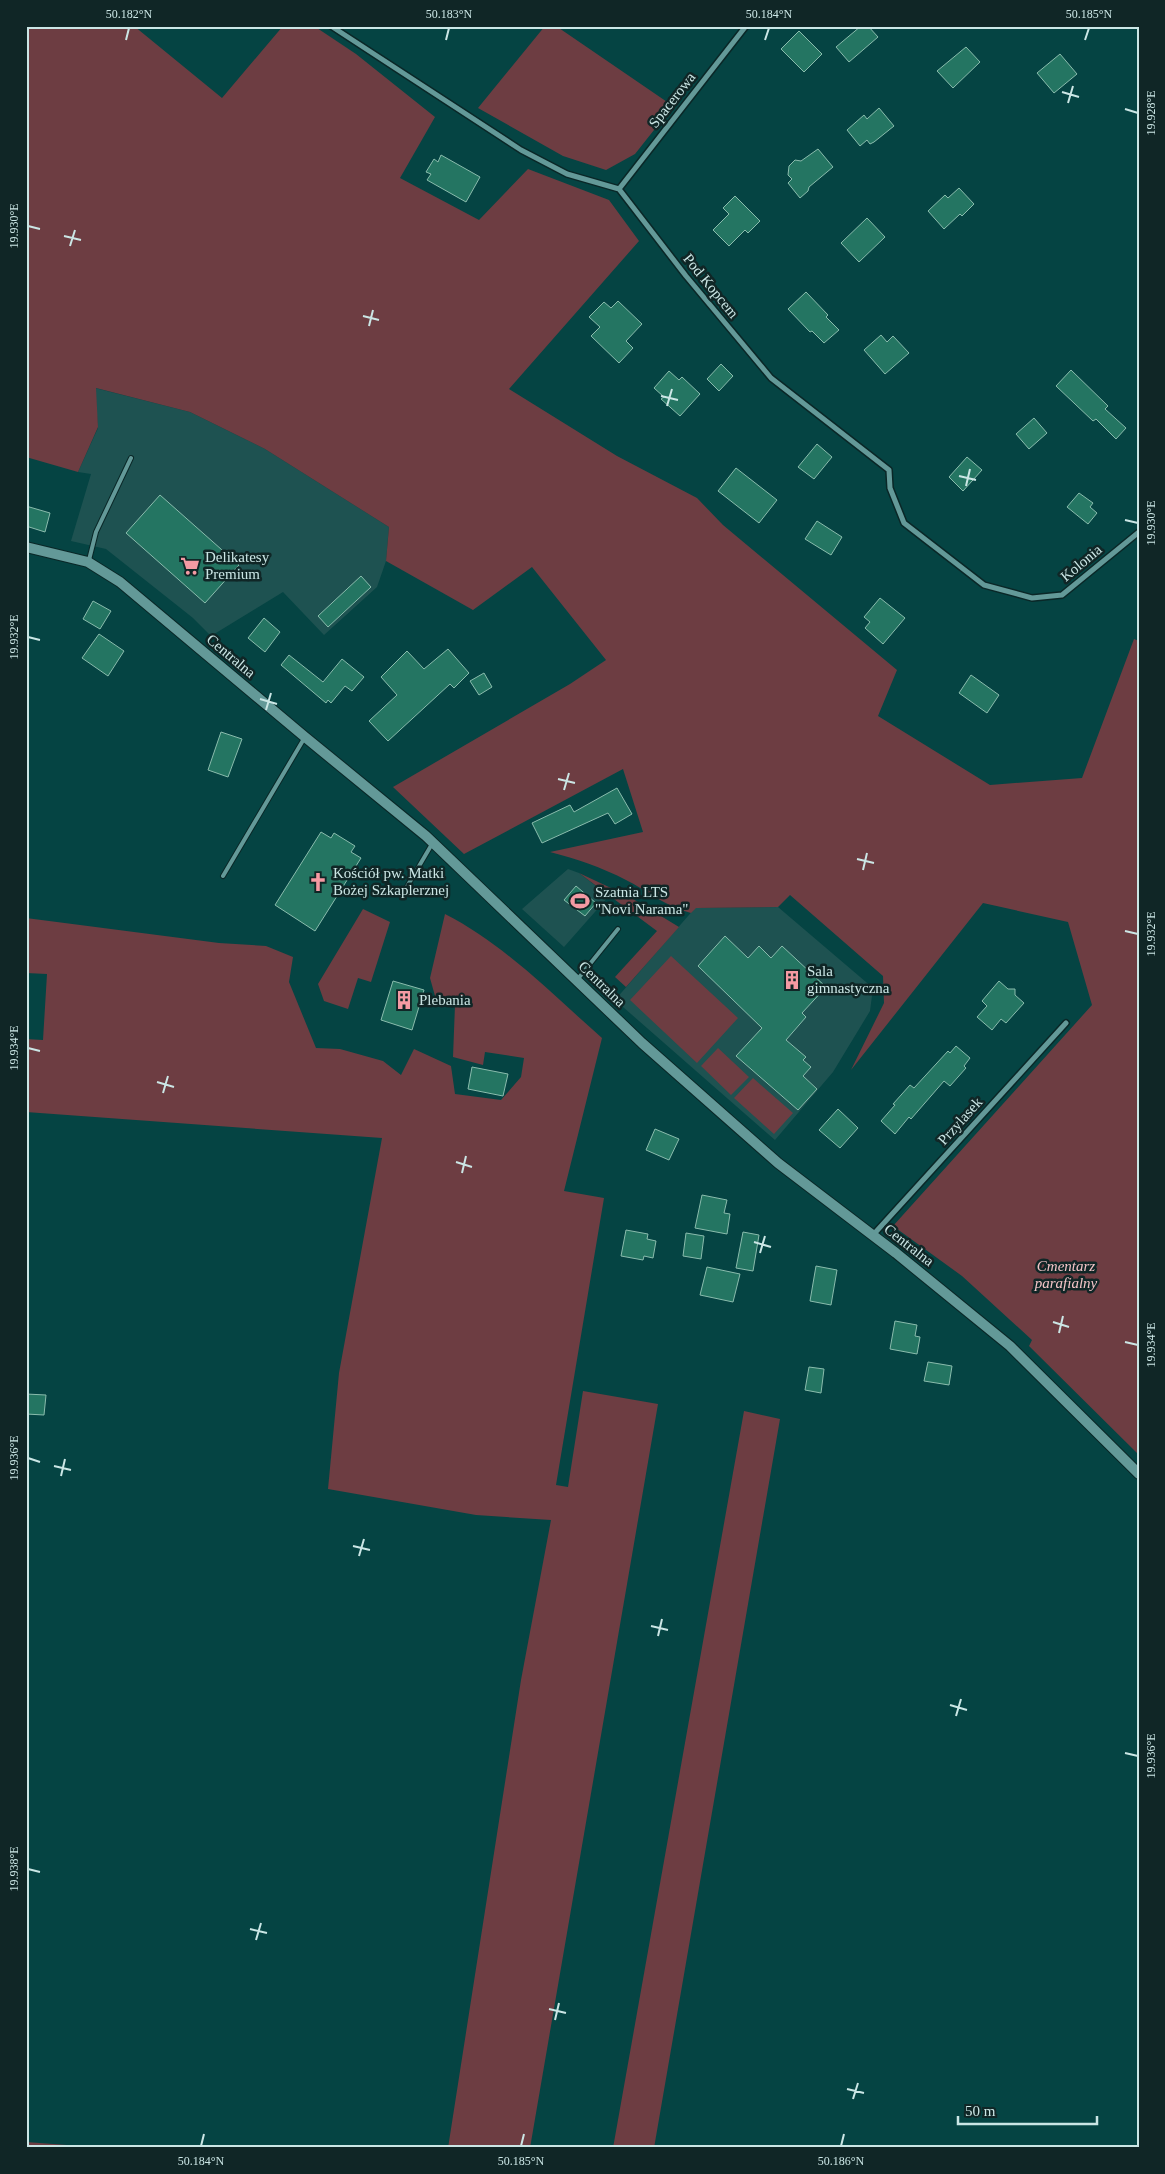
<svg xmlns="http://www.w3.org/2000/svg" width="1165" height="2174" viewBox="0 0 1165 2174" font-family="Georgia,serif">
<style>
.built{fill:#1e5251}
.green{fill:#6d3d42}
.building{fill:#247562;stroke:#8abcad}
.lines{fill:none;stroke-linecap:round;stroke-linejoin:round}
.lane-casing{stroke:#0a2727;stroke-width:6}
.street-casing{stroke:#0a2727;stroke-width:8}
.secondary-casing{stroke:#0a2727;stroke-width:12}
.lane{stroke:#639998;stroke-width:4}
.street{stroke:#639998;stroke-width:5}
.secondary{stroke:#639998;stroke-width:10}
.ticks{fill:none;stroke:#cbe6e5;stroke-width:2}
.labels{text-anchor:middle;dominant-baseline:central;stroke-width:5;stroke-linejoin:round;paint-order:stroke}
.street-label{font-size:15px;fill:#cbe6e5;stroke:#102626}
.poi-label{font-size:15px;fill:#cbe6e5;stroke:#102626;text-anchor:start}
.park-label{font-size:15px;font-style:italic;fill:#f3c4c7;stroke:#102626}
.neatline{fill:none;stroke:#cbe6e5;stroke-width:2}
.ticks-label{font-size:12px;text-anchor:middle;fill:#cbe6e5}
</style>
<rect width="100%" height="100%" fill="#054443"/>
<path class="built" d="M95,388L190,412L265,449L389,527L386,561L377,587L324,635L283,592L211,636L193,618L106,549L71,541L91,474L78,472L98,428Z
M568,869L579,873L609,896L564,947L522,909Z
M778,907L873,988L870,1011L833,1072L775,1140L615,1000L695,908Z"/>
<path class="green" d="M26,26H134L222,98L283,26H314L356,54L435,117L400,178L479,220L528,169L609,200L639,241L509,389L617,456L697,498L723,525L897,670L878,716L990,785L1082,778L1134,639L1139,641V1455L1029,1346L1032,1340L962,1276L893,1226L1092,1005L1068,922L983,903L851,1070L884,1003L883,976L790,895L778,907L696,908L691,913C666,907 648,891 626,880C601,867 577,859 550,852L643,832L623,769L464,854L393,787L570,684L606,660L532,567L473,610L386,561L389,527L265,449L190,412L96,388L98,427L78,472L26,457Z
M545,26H556L673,106L635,154L606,170L563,156L478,108Z
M579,873L628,896L679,927L626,987L615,977L657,931Z
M363,909L390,922L371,982L358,978L348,1009L324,1001L318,984Z
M445,914C504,944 553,995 602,1038L564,1191L604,1198L556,1485L568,1487L583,1391L658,1404L530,2148H448L521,1680L551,1520L476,1515L328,1489L339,1373L382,1138L26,1112V1039L43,1040L47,974L26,973V918L219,943L266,946L293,957L289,982L316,1048L340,1049L383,1061L401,1075L414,1049L451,1066L455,1094L501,1100L521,1077L524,1058L485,1052L483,1065L453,1057L455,1005L435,996L430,978Z
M671,956L738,1018L697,1063L630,1000Z
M718,1048L749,1077L731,1095L701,1066Z
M753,1078L793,1113L774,1134L734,1098Z
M744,1411L780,1419L654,2148H613Z
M26,2142L108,2148H26Z"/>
<path class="building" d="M861,26H868L878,37L849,62L836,47Z
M799,31L822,54L804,72L781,49Z
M966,47L980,62L953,88L937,71Z
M1060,54L1077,74L1054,93L1037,73Z
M879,108L894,126L874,142L870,144L867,140L860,146L847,130L864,115L867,119Z
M818,149L833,167L809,187L808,191L800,198L788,183L792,179L788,175L789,166L795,160L801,161Z
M441,155L480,177L466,202L427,180L431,174L426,172L434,159L438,162Z
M959,188L974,204L962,216L960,214L944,229L928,211L945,195L948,198Z
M735,196L760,221L748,233L745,230L729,246L713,230L729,214L723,208Z
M867,218L885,237L859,262L841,243Z
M806,292L828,315L826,317L839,330L824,343L812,331L810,332L788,309Z
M618,301L642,324L626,341L633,348L619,363L591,336L600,327L589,317L604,302L611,308Z
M881,335L887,342L893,336L909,353L885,374L864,350Z
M721,364L733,376L719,391L707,379Z
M1071,370L1108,406L1105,409L1126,428L1116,439L1096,419L1093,421L1056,386Z
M669,371L679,380L682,377L700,394L680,416L661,399L664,397L654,388Z
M1034,418L1047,433L1029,449L1016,434Z
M817,444L832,457L814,479L798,467Z
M967,457L982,470L963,491L949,477Z
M736,468L777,500L759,523L718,491Z
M1079,493L1093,503L1090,507L1097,513L1088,524L1067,507Z
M160,495L239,565L205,603L126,533Z
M26,506L50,513L45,532L26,526Z
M817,521L842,537L831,555L805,539Z
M361,576L371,587L328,627L318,616Z
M880,598L905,618L883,644L865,628L870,622L864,617Z
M93,601L111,611L100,629L83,619Z
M264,618L280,632L265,652L248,638Z
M99,634L124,651L108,676L82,658Z
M448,649L469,673L454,688L450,684L388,741L369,721L397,695L381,677L407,651L424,669Z
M289,655L323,682L342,659L364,677L352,691L345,686L331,703L328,700L326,703L281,665Z
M484,673L492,687L479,695L470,681Z
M971,675L999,695L987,713L959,693Z
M221,732L242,739L228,777L208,770Z
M617,788L632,814L615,824L608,813L542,843L532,823L570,805L574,812Z
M321,832L331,838L334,833L355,846L351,852L361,858L315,931L275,905Z
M576,886L596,903L585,916L564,900Z
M725,936L748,958L759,946L771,958L782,946L826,987L802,1013L806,1017L786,1040L806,1057L803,1060L811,1067L803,1076L817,1089L798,1110L736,1056L762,1028L698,966Z
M393,981L424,990L412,1030L381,1020Z
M999,981L1008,989H1015V995L1024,1003L1006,1023L1001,1019L992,1030L977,1017L987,1006L982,1001Z
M956,1046L970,1058L964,1066L966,1068L950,1086L944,1081L911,1119L909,1117L895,1134L881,1121L895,1105L893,1104L910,1085L914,1088L948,1051L950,1053Z
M472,1067L508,1074L503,1096L468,1089Z
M838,1109L858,1128L840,1148L819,1130Z
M655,1129L679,1139L669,1160L646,1150Z
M702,1195L727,1200L724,1213L730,1214L727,1234L695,1228Z
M626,1230L648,1234L647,1239L656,1241L653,1258L644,1256L643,1260L621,1256Z
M743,1232L759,1235L753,1271L736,1268Z
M686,1233L704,1236L701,1259L683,1256Z
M816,1266L837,1270L831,1305L810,1301Z
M707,1267L740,1274L733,1302L700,1295Z
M895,1321L917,1325L915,1336L920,1337L917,1354L890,1349Z
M928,1362L952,1366L949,1385L924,1381Z
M809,1367L824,1369L821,1393L805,1390Z
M26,1394L46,1395L44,1415L26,1414Z"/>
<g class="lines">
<g class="lane-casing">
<path id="lane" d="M89,560L96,532L131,458
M223,876L305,737
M405,890L432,844
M577,980L618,929"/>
</g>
<g class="street-casing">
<path id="street" d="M331,26L521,150L567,174L619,189L686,276L771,378L889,470L890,488L904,523L984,585L1032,598L1062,595L1139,532
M619,189L746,26
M873,1235L1066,1023"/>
</g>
<g class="secondary-casing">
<path id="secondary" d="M26,547L88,562L120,582L305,737L426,836L642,1043L778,1163L896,1253L1010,1346L1139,1474"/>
</g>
<use href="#lane" class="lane"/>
<use href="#street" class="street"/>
<use href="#secondary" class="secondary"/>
</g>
<path class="ticks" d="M126,40L129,28M446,40L449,28M765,40L769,28M1085,40L1089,28M1062,92L1079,97M1068,103L1073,86M1125,109L1138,113M28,226L40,229M64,236L81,240M70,246L75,230M363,316L379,320M369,326L373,310M661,396L678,400M667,406L672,389M959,476L976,480M966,486L970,469M1125,520L1138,523M28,637L40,640M260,699L277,704M266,710L271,693M558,779L575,783M564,790L569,773M857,859L874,863M863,870L867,853M1125,931L1138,934M28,1048L40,1051M157,1082L174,1087M163,1093L168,1076M456,1162L472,1167M462,1173L466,1156M754,1242L771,1247M760,1253L765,1236M1053,1322L1069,1327M1059,1333L1063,1316M1125,1342L1138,1345M28,1458L40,1462M54,1466L71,1470M61,1476L65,1459M353,1546L370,1550M359,1556L364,1539M651,1626L668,1630M658,1636L662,1619M950,1705L967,1710M956,1716L961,1699M1125,1753L1138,1756M28,1869L40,1872M250,1929L267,1933M256,1940L261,1923M549,2009L566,2013M555,2020L559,2003M847,2089L864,2093M853,2099L858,2083M201,2146L204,2134M521,2146L524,2134M841,2146L844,2134"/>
<defs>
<g id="supermarket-bare" transform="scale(1.5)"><path d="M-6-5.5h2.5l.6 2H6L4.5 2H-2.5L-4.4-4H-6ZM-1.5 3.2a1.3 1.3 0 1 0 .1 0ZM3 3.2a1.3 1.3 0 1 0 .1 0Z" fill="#f49aa3" stroke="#102626" stroke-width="2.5" paint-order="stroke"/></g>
<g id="church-bare" transform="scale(1.5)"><path d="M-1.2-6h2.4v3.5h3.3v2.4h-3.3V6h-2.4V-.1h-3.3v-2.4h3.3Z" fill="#f49aa3" stroke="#102626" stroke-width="2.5" paint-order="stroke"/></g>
<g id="stadium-bare" transform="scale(1.5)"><path d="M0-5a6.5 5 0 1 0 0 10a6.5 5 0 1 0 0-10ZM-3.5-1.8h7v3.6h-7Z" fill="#f49aa3" stroke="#102626" stroke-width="2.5" paint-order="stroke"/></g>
<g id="building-bare" transform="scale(1.5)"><path d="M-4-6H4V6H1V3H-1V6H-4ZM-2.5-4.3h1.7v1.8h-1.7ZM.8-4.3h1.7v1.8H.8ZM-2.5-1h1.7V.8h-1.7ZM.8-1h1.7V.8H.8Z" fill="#f49aa3" stroke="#102626" stroke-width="2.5" paint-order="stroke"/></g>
</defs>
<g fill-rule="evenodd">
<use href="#supermarket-bare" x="190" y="566"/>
<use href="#church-bare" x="318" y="882"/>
<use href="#stadium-bare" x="580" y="901"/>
<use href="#building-bare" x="792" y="980"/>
<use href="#building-bare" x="404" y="1000"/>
</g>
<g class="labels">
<g class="street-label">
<text transform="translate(672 100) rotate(-52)">Spacerowa</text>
<text transform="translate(711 286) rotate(51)">Pod Kopcem</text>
<text transform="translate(1081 563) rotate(-40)">Kolonia</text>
<text transform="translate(231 656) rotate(40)">Centralna</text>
<text transform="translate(602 984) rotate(44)">Centralna</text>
<text transform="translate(960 1121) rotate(-48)">Przylasek</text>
<text transform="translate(909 1245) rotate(38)">Centralna</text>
</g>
<g class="poi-label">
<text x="205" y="557">Delikatesy<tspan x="205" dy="17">Premium</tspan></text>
<text x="333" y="873">Kościół pw. Matki<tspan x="333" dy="17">Bożej Szkaplerznej</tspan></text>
<text x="595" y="892">Szatnia LTS<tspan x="595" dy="17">"Novi Narama"</tspan></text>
<text x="807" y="971">Sala<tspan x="807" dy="17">gimnastyczna</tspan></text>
<text x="419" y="1000">Plebania</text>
</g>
<g class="park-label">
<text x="1066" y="1266">Cmentarz<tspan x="1066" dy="17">parafialny</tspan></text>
</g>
</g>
<rect width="1165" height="2174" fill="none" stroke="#102626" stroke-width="55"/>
<path d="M958 2116v8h139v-8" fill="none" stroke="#cbe6e5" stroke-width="2.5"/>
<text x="965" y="2116" font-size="15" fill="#cbe6e5" stroke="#102626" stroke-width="4" paint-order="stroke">50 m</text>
<rect x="28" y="28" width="1110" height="2118" class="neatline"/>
<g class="ticks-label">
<text x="129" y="18">50.182°N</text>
<text x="449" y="18">50.183°N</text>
<text x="769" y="18">50.184°N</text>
<text x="1089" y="18">50.185°N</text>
<text transform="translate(1151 113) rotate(-90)" y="4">19.928°E</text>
<text transform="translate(14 226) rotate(-90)" y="4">19.930°E</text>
<text transform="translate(1151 523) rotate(-90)" y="4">19.930°E</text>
<text transform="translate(14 637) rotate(-90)" y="4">19.932°E</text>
<text transform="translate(1151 934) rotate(-90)" y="4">19.932°E</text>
<text transform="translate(14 1048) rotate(-90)" y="4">19.934°E</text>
<text transform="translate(1151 1345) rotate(-90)" y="4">19.934°E</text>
<text transform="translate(14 1458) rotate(-90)" y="4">19.936°E</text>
<text transform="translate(1151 1756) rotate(-90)" y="4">19.936°E</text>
<text transform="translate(14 1869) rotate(-90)" y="4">19.938°E</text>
<text x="201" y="2165">50.184°N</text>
<text x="521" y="2165">50.185°N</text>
<text x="841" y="2165">50.186°N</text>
</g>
</svg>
